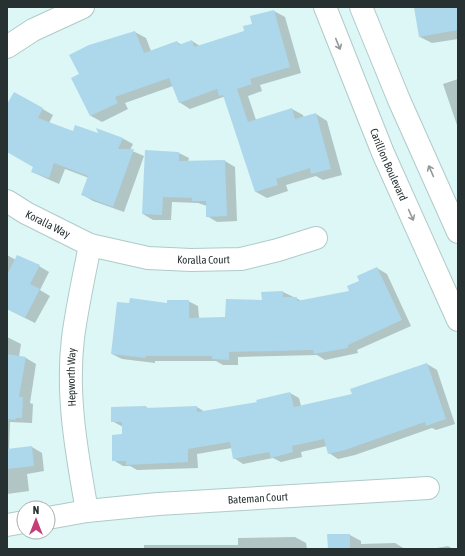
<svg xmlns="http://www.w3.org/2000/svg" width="465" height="556" viewBox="0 0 465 556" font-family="'Asap Condensed',sans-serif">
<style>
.shadow{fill:#0003}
.building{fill:#add7eb}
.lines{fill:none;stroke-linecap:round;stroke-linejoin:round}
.minor-casing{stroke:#b0cac9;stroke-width:24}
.minor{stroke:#fff;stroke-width:22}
.oneway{stroke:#939898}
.labels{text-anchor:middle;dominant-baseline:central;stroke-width:3;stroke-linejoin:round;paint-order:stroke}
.street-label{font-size:11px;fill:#273131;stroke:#fff}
</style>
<rect width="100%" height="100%" fill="#dcf7f6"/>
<path class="shadow" d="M415,7H458V39L432,43L420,37Z
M274,11L285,17L301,73L260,85L262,91L248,96L256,120L292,109L303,115L304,118L316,114L327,121L342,175L323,180L316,176L286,185L288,191L267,198L256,192L225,98L223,97L190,109L179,102L173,86L125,103L128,109L102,122L91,116L80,75L90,46L135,32L146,38L151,51L177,42L182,45L192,41L200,46L246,32L253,24Z
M458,79V128L443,84Z
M15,93L53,115L49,123L74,132L122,138L133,144L130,150L144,156L124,212L93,201L83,195L89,178L65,169L59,184L32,172L34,167L7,151V106Z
M179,153L189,158L188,162L225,161L235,167L237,221L217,222L207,216V206L198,203L172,202L171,220H153L143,214Z
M7,255L16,260L39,266L49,272L40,290L50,296L35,323L7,309Z
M377,268L387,274L411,326L357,350L358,353L325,360L317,355L238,357V365H223L216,361H155V363L122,359L112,354L168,304L188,301L198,306L199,318H226L283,292L302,301L350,292Z
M7,337L21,344L19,357L26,358L36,364L30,403L33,404L32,423L10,422L9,450L32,447L42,453L44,471L27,474L29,491L7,494Z
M427,364L437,370L455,424L436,430L432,428L355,455L338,459L329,453L327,446L301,452L302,457L281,462L273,458L243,464L234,458L232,448L197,454L198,468L137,470L130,466H123L113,460L123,435V427L112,421L146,407L150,409L197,407L205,412L258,403L290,393L299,398L301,406L353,395Z
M350,535L361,541V544L395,543L405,549H329Z
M295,537L306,543L307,549H144V545H238V538Z
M448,546L453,549H431Z"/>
<path class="building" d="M414,7H458V30L419,37Z
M274,10L290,67L250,79L252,84L237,89L248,122L292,108L295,119L316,113L331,169L311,174L310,168L276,179L278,185L255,192L223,95L219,96L217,89L179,103L169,78L115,97L118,103L90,116L71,78L79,74L69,55L89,45L135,31L144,53L177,41L179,45L192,40L194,47L244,31L243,26L252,24L250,16Z
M14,92L43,108L38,118L73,131L75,125L98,133L96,128L123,138L118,149H134L113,207L81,195L88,176L54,163L49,178L31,172L33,167L7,152V104Z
M145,150L179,152V161L225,160L227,216L206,217V201H192V198L163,197L162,215L142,214Z
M17,255L40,265L30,284L40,289L25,318L7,309V275Z
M377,267L402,320L348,345V348L314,354L313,350L229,352V360L212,359V356H146L145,358L111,354L117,302L129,303L130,298L167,303V300H189V318L225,317L226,299L262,300L261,292L283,291V297H297V301L349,291L347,286L359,281L357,276Z
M7,354L26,357L19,397H23L22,418H16L15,420L7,419Z
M427,363L446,419L426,426L425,422L345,450L328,454L324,439L292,446L293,452L271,458L269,452L233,459L230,442L188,449V462L126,465V461H112V435L122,434V422H111V407L146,406V408L197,406V412L257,402L256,400L290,392L294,407L352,394L350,389Z
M32,446L34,466L7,469V449Z
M327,534H350V549H328Z"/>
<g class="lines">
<g class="minor-casing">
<g id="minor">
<path id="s1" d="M325,7L383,153L458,320"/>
<path d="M361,7L399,100L458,232"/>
<path d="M7,47L33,30L83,7"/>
<path id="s2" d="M7,201L26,213L90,245L148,258L191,260L241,259L278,250L316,238"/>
<path id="s3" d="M87,511C77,455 66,395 73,338C77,307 84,276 90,245"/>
<path id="s4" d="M48,518L87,511L158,504L428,488"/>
<path d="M7,525L24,522"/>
</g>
</g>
<use href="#minor" class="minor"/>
</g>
<defs><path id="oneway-shaft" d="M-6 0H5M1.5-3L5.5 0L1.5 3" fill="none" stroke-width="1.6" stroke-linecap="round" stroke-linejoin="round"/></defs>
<g class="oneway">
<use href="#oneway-shaft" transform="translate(338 44) rotate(68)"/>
<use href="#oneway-shaft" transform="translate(431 171) rotate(-114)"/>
<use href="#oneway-shaft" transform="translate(411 215) rotate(66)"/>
</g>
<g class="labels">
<g class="street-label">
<text stroke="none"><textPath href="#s1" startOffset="170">Carillion Boulevard</textPath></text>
<text stroke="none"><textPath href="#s2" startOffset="47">Koralla Way</textPath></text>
<text stroke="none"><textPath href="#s2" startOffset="209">Koralla Court</textPath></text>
<text stroke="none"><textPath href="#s3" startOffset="135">Hepworth Way</textPath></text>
<text stroke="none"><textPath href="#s4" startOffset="211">Bateman Court</textPath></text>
</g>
</g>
<rect width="465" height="556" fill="none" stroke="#273131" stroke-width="16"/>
<g transform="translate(36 520)"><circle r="19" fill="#ffffff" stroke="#a9adad"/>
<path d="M0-3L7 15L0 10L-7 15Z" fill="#c53d79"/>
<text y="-6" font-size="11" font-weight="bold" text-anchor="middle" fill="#273131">N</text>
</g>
</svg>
